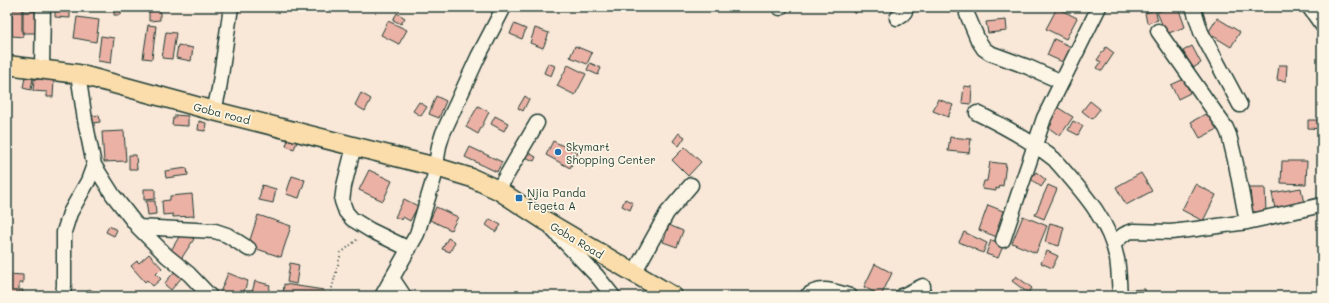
<svg xmlns="http://www.w3.org/2000/svg" width="1329" height="303" viewBox="0 0 1329 303" font-family="Mali,sans-serif">
<style>
.building{fill:#ebb1a5;stroke:#1f3d34}
.lines{fill:none;stroke-linecap:round;stroke-linejoin:round}
.minor-casing{stroke:#1f3d34;stroke-width:17}
.major-casing{stroke:#1f3d34;stroke-width:21}
.path{stroke:#1f3d34;stroke-width:2;stroke-dasharray:1 3;stroke-linecap:butt}
.minor{stroke:#fcf5e5;stroke-width:14}
.major{stroke:#faddab;stroke-width:18}
.poi-dot{fill:#1f6fb2;stroke:#fcf5e5;stroke-width:1.5}
.labels{text-anchor:middle;dominant-baseline:central;stroke-width:3.5;stroke-linejoin:round;paint-order:stroke}
.street-label{font-size:11px;fill:#1f3d34;stroke:#fcf5e5}
.poi-label{font-size:11px;fill:#1f3d34;stroke:#fcf5e5;text-anchor:start}
</style>
<rect width="100%" height="100%" fill="#f9e7d8"/>
<filter id="ink" filterUnits="userSpaceOnUse"><feTurbulence type="fractalNoise" baseFrequency=".025" numOctaves="2"/><feDisplacementMap in="SourceGraphic" scale="8" xChannelSelector="R" yChannelSelector="G"/><feConvolveMatrix kernelMatrix="1 2 1 2 8 2 1 2 1" color-interpolation-filters="sRGB"/></filter>
<g filter="url(#ink)">
<path class="building" d="M55,7H70V18L55,17Z
M114,7H121V15H114Z
M847,7H862L855,14Z
M1172,7H1178L1185,27L1166,34L1157,12Z
M1057,8L1077,18L1066,39L1046,29Z
M12,9H23V37L12,36Z
M160,10V20L149,21V11Z
M1155,10L1158,20L1147,23L1145,13Z
M22,11H35L36,33H22Z
M397,13L405,18L401,24L393,20Z
M77,17L99,20L96,42L74,38Z
M1217,18L1240,32L1231,47L1208,33Z
M1006,20L1007,31L988,33L986,22Z
M388,21L407,30L399,44L381,35Z
M514,24L526,29L522,39L510,34Z
M148,25L156,26L152,59L143,58Z
M535,28L549,33L543,48L530,43Z
M166,32L176,33L172,59L162,58Z
M101,36L114,38L111,63L98,61Z
M1054,39L1074,48L1067,64L1047,55Z
M178,45L193,48L191,61L176,58Z
M575,46L592,53L587,64L570,57Z
M1192,46L1201,63L1193,68L1183,51Z
M1106,47L1114,53L1102,71L1097,68L1101,62L1097,60Z
M548,63L555,66L551,76L544,73Z
M590,63L601,68L598,75L587,70Z
M568,65L586,74L575,95L557,86Z
M1279,65H1287L1286,81L1277,80Z
M25,77L33,78L31,90L23,88Z
M34,79L54,80L53,97H47V92L33,91Z
M1184,79L1190,93L1178,99L1171,85Z
M964,86L972,87L971,104L962,103Z
M361,93L371,99L365,111L355,105Z
M436,96L446,101L439,118L429,114Z
M525,96L529,99L523,111L518,108Z
M938,99L953,105L948,117L933,111Z
M1090,101L1100,109L1092,119L1082,111Z
M419,102L427,107L421,116L413,111Z
M478,106L489,112L478,134L466,127Z
M1057,107L1073,117L1060,136L1049,128L1052,124L1048,121Z
M1209,112L1218,129L1200,138L1191,122Z
M99,115L100,122L93,123L92,116Z
M175,115L188,116V126L172,125L173,118H175Z
M495,116L508,123L504,131L491,124Z
M1308,120H1322V129L1308,128Z
M199,121L206,123L205,131L198,130Z
M1073,121L1083,126L1078,135L1068,130Z
M124,131L126,161L104,162L102,132Z
M679,133L685,137L679,146L673,141Z
M950,137L971,139L969,153L948,151Z
M288,139L297,142L294,149L286,146Z
M553,141L578,153L570,168L546,155Z
M470,147L502,162L497,172L465,157Z
M685,147L701,162L688,176L672,160Z
M527,152L536,157L534,161L525,157Z
M129,155H136L137,169H129Z
M1282,161H1307L1306,184L1281,183Z
M990,162L1006,164L1003,186L1000,185L999,189L996,188V191L982,189L984,181H987Z
M187,168L188,175L166,178L165,171Z
M369,170L392,181L383,201L359,190Z
M1036,172L1046,180L1041,187L1031,179Z
M1141,173L1152,191L1126,205L1116,187Z
M292,176L305,180L299,198L286,194Z
M1195,184L1216,195L1203,221L1182,210Z
M262,185L276,189L273,203L259,200Z
M1048,185L1057,189L1044,219L1035,215Z
M1250,188H1265L1266,212H1252Z
M1301,188L1304,204L1275,209L1272,193Z
M144,189H155V199L144,200Z
M192,194L194,216L173,217V214L163,215L162,201L170,200V196Z
M404,199L418,206L410,221L403,217L402,220L395,217Z
M625,199L633,203L630,210L622,206Z
M146,201H155L156,214L148,215Z
M988,205L1003,211L998,227L1000,228L997,237L979,230Z
M436,207L458,217L451,230L430,220Z
M258,215L291,226L281,257L248,246Z
M1023,216L1047,226L1036,253L1012,243Z
M490,219L501,225L496,232L486,225Z
M1050,223L1064,227L1059,246L1045,242Z
M669,225L683,231L677,247L663,242Z
M109,226L117,230L114,236L106,232Z
M182,232L194,239L181,259L170,252Z
M964,232L987,243L983,253L959,242Z
M448,238L455,242L450,252L442,249Z
M991,240L1004,244L998,258L986,254Z
M1047,251L1058,256L1052,268L1041,263Z
M149,254L162,268L156,274L161,279L153,286L147,280L145,282L131,266L137,261L139,263Z
M290,263L299,265L296,284L287,282Z
M875,264L892,273L881,296L864,287Z
M176,270L183,276L171,290L164,284Z
M228,273L248,281L242,296L219,295Z
M8,274L23,275V283H19V290H23L22,296H7Z
M1016,276L1032,288L1028,293L1012,281Z
M255,281L270,285L267,296H251Z
M284,284L324,290L323,296H283Z
M89,289L103,296H86Z
M1145,289L1146,295L1130,296L1129,290Z"/>
<g class="lines">
<g class="minor-casing">
<path id="minor" d="M779,7L780,8
M1193,7L1201,32L1240,105
M1309,7L1322,25
M967,14L978,40L984,49L990,53L1028,67L1062,82
M897,18L904,13L907,7
M1158,31L1226,128L1229,135L1236,164L1247,222
M42,69L43,7
M78,74L85,120L94,165L113,195L138,227L167,256L189,274L210,296
M214,111L219,89L231,7
M977,113C1004,126 1030,140 1054,159C1080,189 1109,219 1117,259C1119,271 1119,284 1120,296
M354,146L344,186L342,201L346,212L352,219L370,230L409,249
M498,190L537,123
M138,227L215,231L227,235L249,249
M553,230L597,276L613,296
M1003,240L1044,118L1099,7
M1113,245C1120,238 1123,233 1133,231L1171,232L1196,229L1247,222L1322,205
M634,273L667,213L691,185
M392,278L404,296
M63,296L64,285V232L70,213L88,181L94,165
M382,296L417,234L434,178L439,146L443,133L478,57L504,7
M807,296C821,285 835,292 850,296
M902,296L923,286"/>
</g>
<g class="major-casing">
<path id="major" d="M7,65L78,74L214,111L436,167L472,178L498,190L544,220L673,296"/>
</g>
<path class="path" d="M330,296L341,253L359,238"/>
<use href="#minor" class="minor"/>
<use href="#major" class="major"/>
</g>
</g>
<g class="poi-dot">
<circle cx="558" cy="152" r="4"/>
<rect x="515" y="194" width="8" height="8" rx="2"/>
</g>
<g class="labels">
<g class="street-label">
<text transform="translate(222 113) rotate(14)">Goba road</text>
<text transform="translate(577 240) rotate(31)">Goba Road</text>
</g>
<g class="poi-label">
<text x="566" y="146">Skymart<tspan x="566" dy="13">Shopping Center</tspan></text>
<text x="527" y="192">Njia Panda<tspan x="527" dy="13">Tegeta A</tspan></text>
</g>
</g>
<rect width="1329" height="303" fill="none" stroke="#fcf5e5" stroke-width="24"/>
<rect x="12" y="12" width="1305" height="279" fill="none" stroke="#1f3d34" stroke-width="1.5" filter="url(#ink)"/>
</svg>
